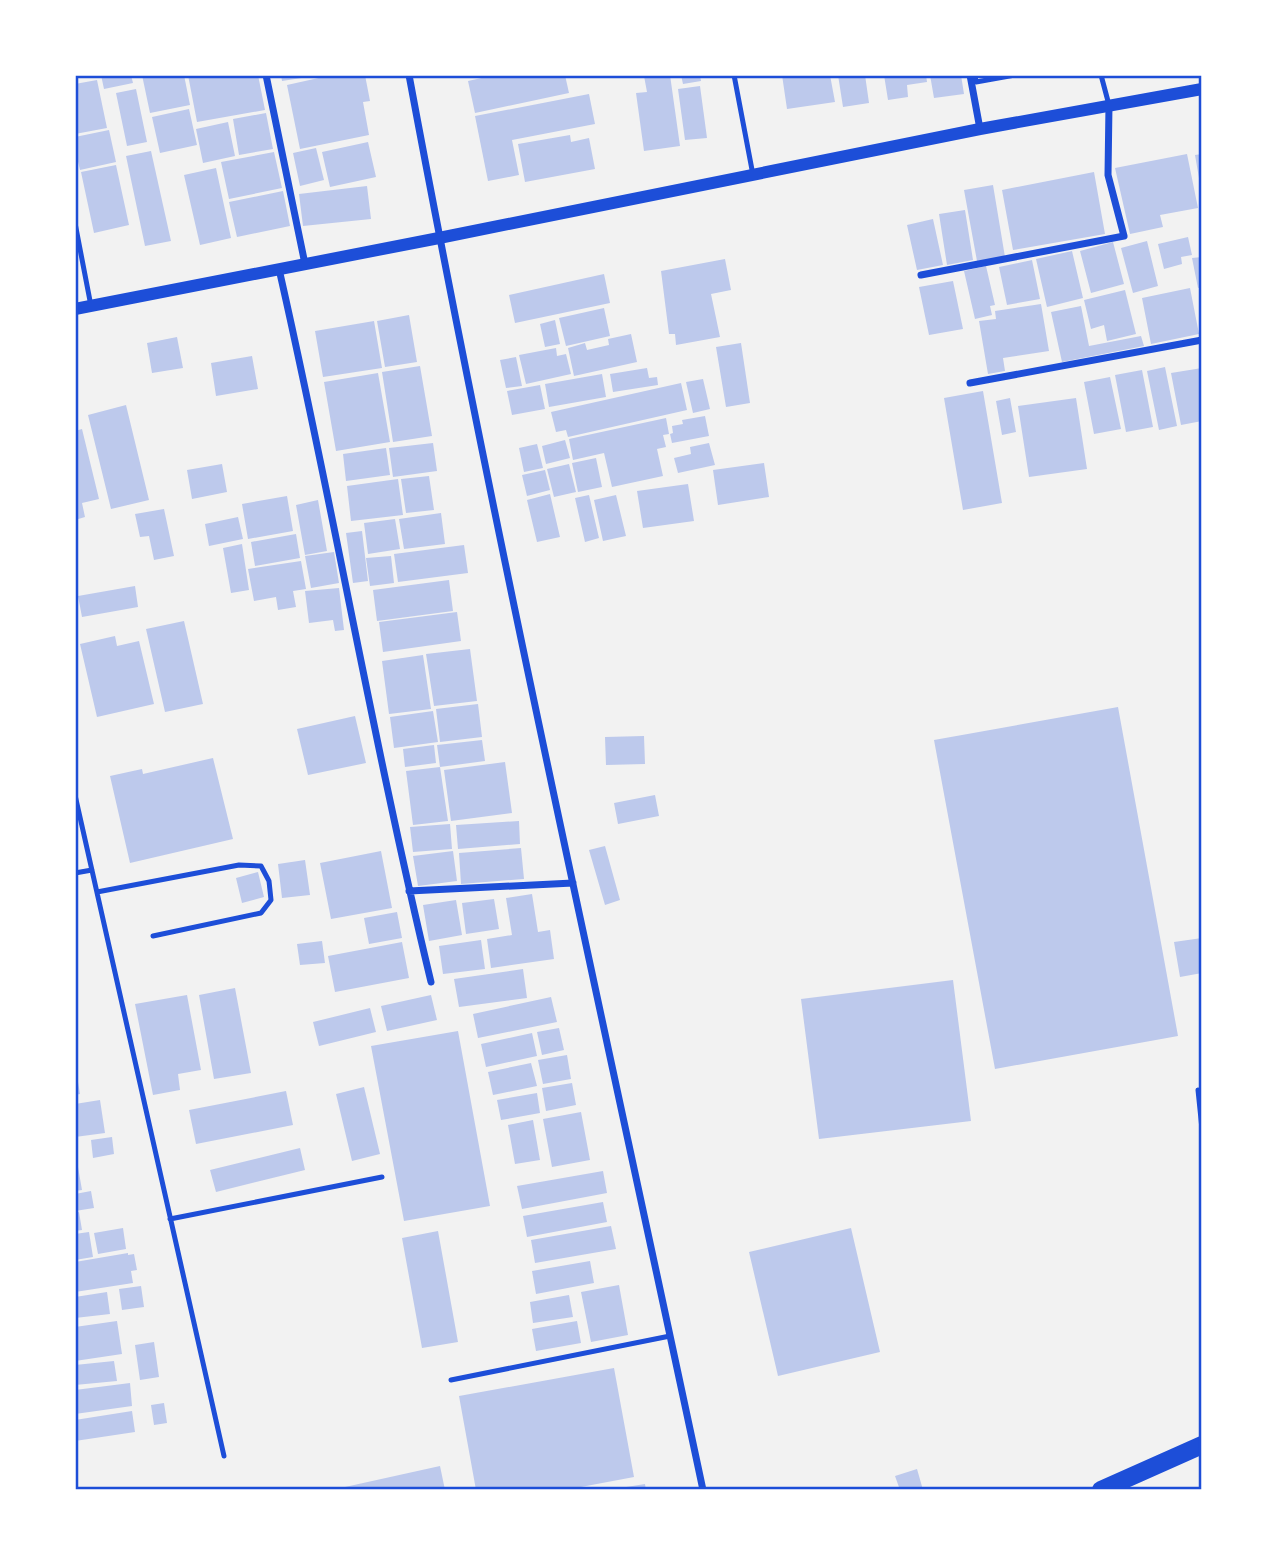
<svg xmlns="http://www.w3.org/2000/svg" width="1277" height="1565" viewBox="0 0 1277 1565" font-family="Overpass,sans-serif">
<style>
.building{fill:#bdc9ec}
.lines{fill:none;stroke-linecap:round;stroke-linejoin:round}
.service{stroke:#1d4ed8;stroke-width:5}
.minor{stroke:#1d4ed8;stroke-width:7}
.tertiary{stroke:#1d4ed8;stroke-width:12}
.primary{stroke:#1d4ed8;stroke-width:18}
.neatline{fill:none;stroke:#1d4ed8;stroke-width:2.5}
</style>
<rect width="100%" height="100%" fill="#f2f2f2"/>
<path class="building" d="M101,75H131L133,83L104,89Z
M142,75H184L190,105L150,113Z
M188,75H258L265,110L197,122Z
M281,75H308V77L282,81Z
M332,75H365L370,101L363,102L369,135L300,149L287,85Z
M495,75H565L569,93L475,113L468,81Z
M649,75H670L680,146L644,151L636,93L647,92L644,76Z
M681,75H700L701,81L683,84Z
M782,75H830L835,102L787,109Z
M838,75H865L869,103L843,107Z
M884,75H926L927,82L907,85L908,97L888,100Z
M930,75H961L964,94L934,98Z
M97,80L107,128L75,134V84Z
M700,86L707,138L685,140L678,89Z
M136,89L147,142L127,146L116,93Z
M589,94L595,124L512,140L519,175L488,181L475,116Z
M189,109L197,145L160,153L152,117Z
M266,113L273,149L239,155L233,119Z
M228,122L235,156L203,163L196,129Z
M109,130L116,162L80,170L75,149V137Z
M570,135L571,142L589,138L595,169L525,182L518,144Z
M368,142L376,177L330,187L322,152Z
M316,148L324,180L300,186L293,153Z
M151,151L171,241L145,246L126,156Z
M274,152L282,188L229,199L221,162Z
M1187,154L1198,208L1160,215L1163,227L1130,234L1115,168Z
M1202,154V184H1200L1195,155Z
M116,165L129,225L94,233L81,172Z
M216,168L231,238L200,245L184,175Z
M1094,172L1105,234L1013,250L1002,190Z
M993,185L1005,257L977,261L964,190Z
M367,186L371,219L303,226L299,194Z
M283,191L290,226L237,237L229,202Z
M965,210L973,260L947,265L939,214Z
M933,219L943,265L917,270L907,225Z
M1188,237L1192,255L1181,257L1182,264L1164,269L1158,244Z
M1147,241L1158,286L1133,293L1121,248Z
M1113,242L1124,284L1091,293L1080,251Z
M1072,251L1083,298L1047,307L1036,259Z
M1202,257V287L1198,288L1192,258Z
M725,259L731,290L711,294L720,337L676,345L675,334H669L661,271Z
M1032,260L1040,299L1007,305L999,267Z
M986,266L995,305L990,306L992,315L975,319L964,271Z
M604,274L610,303L515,323L509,295Z
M953,281L963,329L929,335L919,287Z
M1190,288L1199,334L1151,344L1142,298Z
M1125,290L1136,334L1107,341L1104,325L1091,329L1084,300Z
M1041,304L1049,351L1003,358L1005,371L988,374L979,321L996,319L995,311Z
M1081,306L1089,346L1141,336L1144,346L1062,362L1051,312Z
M604,308L610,336L566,346L559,318Z
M409,315L417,362L385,367L377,321Z
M555,320L560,344L545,347L540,324Z
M374,321L382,368L323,377L315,331Z
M631,334L637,362L574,376L568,348L585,343L587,350L609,345L608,339Z
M177,337L183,368L152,373L147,343Z
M741,343L750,403L726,407L716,347Z
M556,348L557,356L566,354L571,374L526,384L519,355Z
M252,356L258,389L216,396L211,363Z
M516,357L522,386L506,388L500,360Z
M420,366L432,436L393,442L382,372Z
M1165,367L1177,426L1159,430L1147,371Z
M647,368L649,378L657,377L658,385L613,392L610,374Z
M1202,368V421L1181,425L1171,373Z
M1142,370L1153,427L1126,432L1115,375Z
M378,373L390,442L336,451L324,382Z
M602,374L606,397L549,407L545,384Z
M1110,377L1121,429L1094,434L1084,382Z
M703,379L710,409L693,413L686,382Z
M681,383L687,410L568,437L566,430L556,432L551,412Z
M540,385L545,409L512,415L507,391Z
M983,391L1002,503L963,510L944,398Z
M1010,398L1016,432L1002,435L996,401Z
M1076,398L1087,469L1029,477L1018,406Z
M126,405L149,500L111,509L88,415Z
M705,416L709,436L672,443L670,434L673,433L672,426L683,424L682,420Z
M666,418L669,434L663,435L666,447L657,449L663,476L612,487L604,453L573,460L569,439Z
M82,429L99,499L82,503L85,517L75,520V431Z
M565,440L570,458L546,464L542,446Z
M433,443L437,471L393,477L389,448Z
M709,443L715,465L678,473L674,458L691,454L690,447Z
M537,444L543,468L524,472L519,448Z
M386,448L390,475L346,481L343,454Z
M596,458L602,487L578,492L572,463Z
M764,463L769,497L718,505L713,470Z
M222,464L227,492L192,499L187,470Z
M569,464L576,492L554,497L547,469Z
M545,470L550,490L527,496L522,475Z
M429,476L434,510L406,513L401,479Z
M398,479L403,515L351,521L347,486Z
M688,484L694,521L643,528L637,491Z
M550,494L560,537L537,542L527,500Z
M589,495L599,538L585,542L575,498Z
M616,495L626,536L603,541L594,500Z
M287,496L293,531L248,539L242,504Z
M318,500L327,551L305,555L296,505Z
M164,509L174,556L154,560L149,536L140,537L135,514Z
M441,513L445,544L404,549L399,519Z
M238,517L243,539L209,546L205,524Z
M395,519L400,549L368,554L364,523Z
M362,531L368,581L353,583L346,533Z
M296,534L300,558L255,566L251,542Z
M242,544L249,590L231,593L223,548Z
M464,545L468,573L398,582L394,554Z
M334,552L339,583L311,588L305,556Z
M391,556L394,583L370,586L366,558Z
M301,561L306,589L293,591L296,607L278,610L276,597L254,601L248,569Z
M449,580L453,611L377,621L373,590Z
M135,586L138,607L82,617L78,596Z
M339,588L344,630L335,631L333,620L309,623L305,591Z
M457,612L461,641L383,652L379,622Z
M184,621L203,704L165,712L146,629Z
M115,636L117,646L139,641L154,704L97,717L80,644Z
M470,649L477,701L434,706L426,654Z
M423,655L431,709L389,714L382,661Z
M478,704L482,737L440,742L436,709Z
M1118,707L1178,1036L995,1069L934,740Z
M433,711L438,742L394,748L390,717Z
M355,716L366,763L308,775L297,729Z
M644,736L645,764L606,765L605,737Z
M482,740L485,761L440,767L437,745Z
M434,745L436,763L405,767L403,749Z
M213,758L233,839L130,863L110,776L142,769L143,774Z
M505,762L512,813L451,821L444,770Z
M440,767L448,821L413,825L406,771Z
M655,795L659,816L618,824L614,803Z
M519,821L520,844L458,849L456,825Z
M450,824L452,849L413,852L410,827Z
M605,846L620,900L605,905L589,850Z
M521,848L524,879L461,884L459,853Z
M381,851L392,908L331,919L320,863Z
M453,851L457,881L418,886L413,856Z
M305,860L310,895L282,898L278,864Z
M258,872L264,897L242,903L236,878Z
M532,894L538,932L550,930L554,959L491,968L487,939L512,935L506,898Z
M494,899L499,929L466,934L462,903Z
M456,900L462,935L429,941L423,905Z
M397,912L402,938L369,944L364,918Z
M1202,938V973L1180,977L1174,942Z
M481,940L485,969L443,974L439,946Z
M322,941L325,963L300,965L297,944Z
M402,942L409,978L335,992L328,956Z
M523,969L527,998L459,1007L454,979Z
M953,980L971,1121L819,1139L801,999Z
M235,988L251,1073L214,1079L199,995Z
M187,995L201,1070L178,1074L180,1090L153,1095L135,1004Z
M431,995L437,1020L387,1031L381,1006Z
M551,997L557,1022L478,1038L473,1014Z
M370,1008L376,1032L319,1046L313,1022Z
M559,1028L564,1050L542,1055L537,1032Z
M458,1031L490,1206L404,1221L371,1046Z
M532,1033L537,1056L486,1067L481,1044Z
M567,1055L571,1079L543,1084L538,1060Z
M531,1063L537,1086L493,1095L488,1072Z
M75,1076H77L80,1094L75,1095Z
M572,1083L576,1105L546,1111L542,1088Z
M364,1087L380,1154L352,1161L336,1094Z
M286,1091L293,1125L196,1144L189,1110Z
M537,1093L540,1113L501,1120L497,1100Z
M100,1100L105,1133L75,1137V1104Z
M581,1112L590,1160L552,1167L543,1119Z
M533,1120L540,1160L515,1164L508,1125Z
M112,1137L114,1154L93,1158L91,1140Z
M300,1148L305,1170L216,1192L210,1170Z
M78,1167L82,1190L75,1191V1168Z
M603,1171L607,1193L522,1209L517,1186Z
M91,1191L94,1208L75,1211V1194Z
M603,1202L607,1222L527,1237L523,1216Z
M79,1212L82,1230L75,1231V1213Z
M611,1226L616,1249L535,1263L531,1240Z
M123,1228L126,1249L98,1254L94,1233Z
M851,1228L880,1352L778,1376L749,1252Z
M438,1231L458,1342L422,1348L402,1238Z
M89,1232L93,1257L75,1260V1234Z
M128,1253V1255L134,1254L137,1270L131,1271L133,1283L75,1292V1262Z
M590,1261L594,1283L536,1294L532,1271Z
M619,1285L628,1335L591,1342L581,1292Z
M141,1286L144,1307L122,1310L119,1289Z
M107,1292L110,1314L75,1318V1297Z
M569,1295L573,1317L533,1323L530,1302Z
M117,1321L122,1354L75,1361V1327Z
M577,1321L581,1343L536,1351L532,1329Z
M154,1342L159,1377L140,1380L135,1345Z
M114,1361L117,1381L75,1385V1365Z
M614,1368L634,1477L565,1490H476L459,1396Z
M130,1383L132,1406L75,1414V1390Z
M164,1403L167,1423L154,1425L151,1405Z
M132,1411L135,1432L75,1441V1420Z
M440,1466L445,1490H345V1487Z
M917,1469L923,1490H900L895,1476Z
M645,1484L646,1490H620V1488Z"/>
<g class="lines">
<path class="service" d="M734,75L753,175
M975,75L976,82L1015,75
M1101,75L1109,105
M75,223L91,306
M75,795L224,1456
M75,873L92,870
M97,892L239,865L261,866L269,881L271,900L261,913L153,936
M1198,1090L1202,1129
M170,1219L382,1177
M451,1380L670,1336"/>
<path class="minor" d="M266,75L305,264
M409,75C497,549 603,1019 703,1490
M970,75L980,129
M279,269C333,506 374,746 431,982
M921,275L1124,236L1108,175L1109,105
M970,383L1202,340
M409,891L573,883"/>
<path class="tertiary" d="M75,309L439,238L980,129L1202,89"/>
<path class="primary" d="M1101,1490L1202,1445"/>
</g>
<rect width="1277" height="1565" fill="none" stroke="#ffffff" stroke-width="154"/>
<rect x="77" y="77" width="1123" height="1411" class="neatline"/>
</svg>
